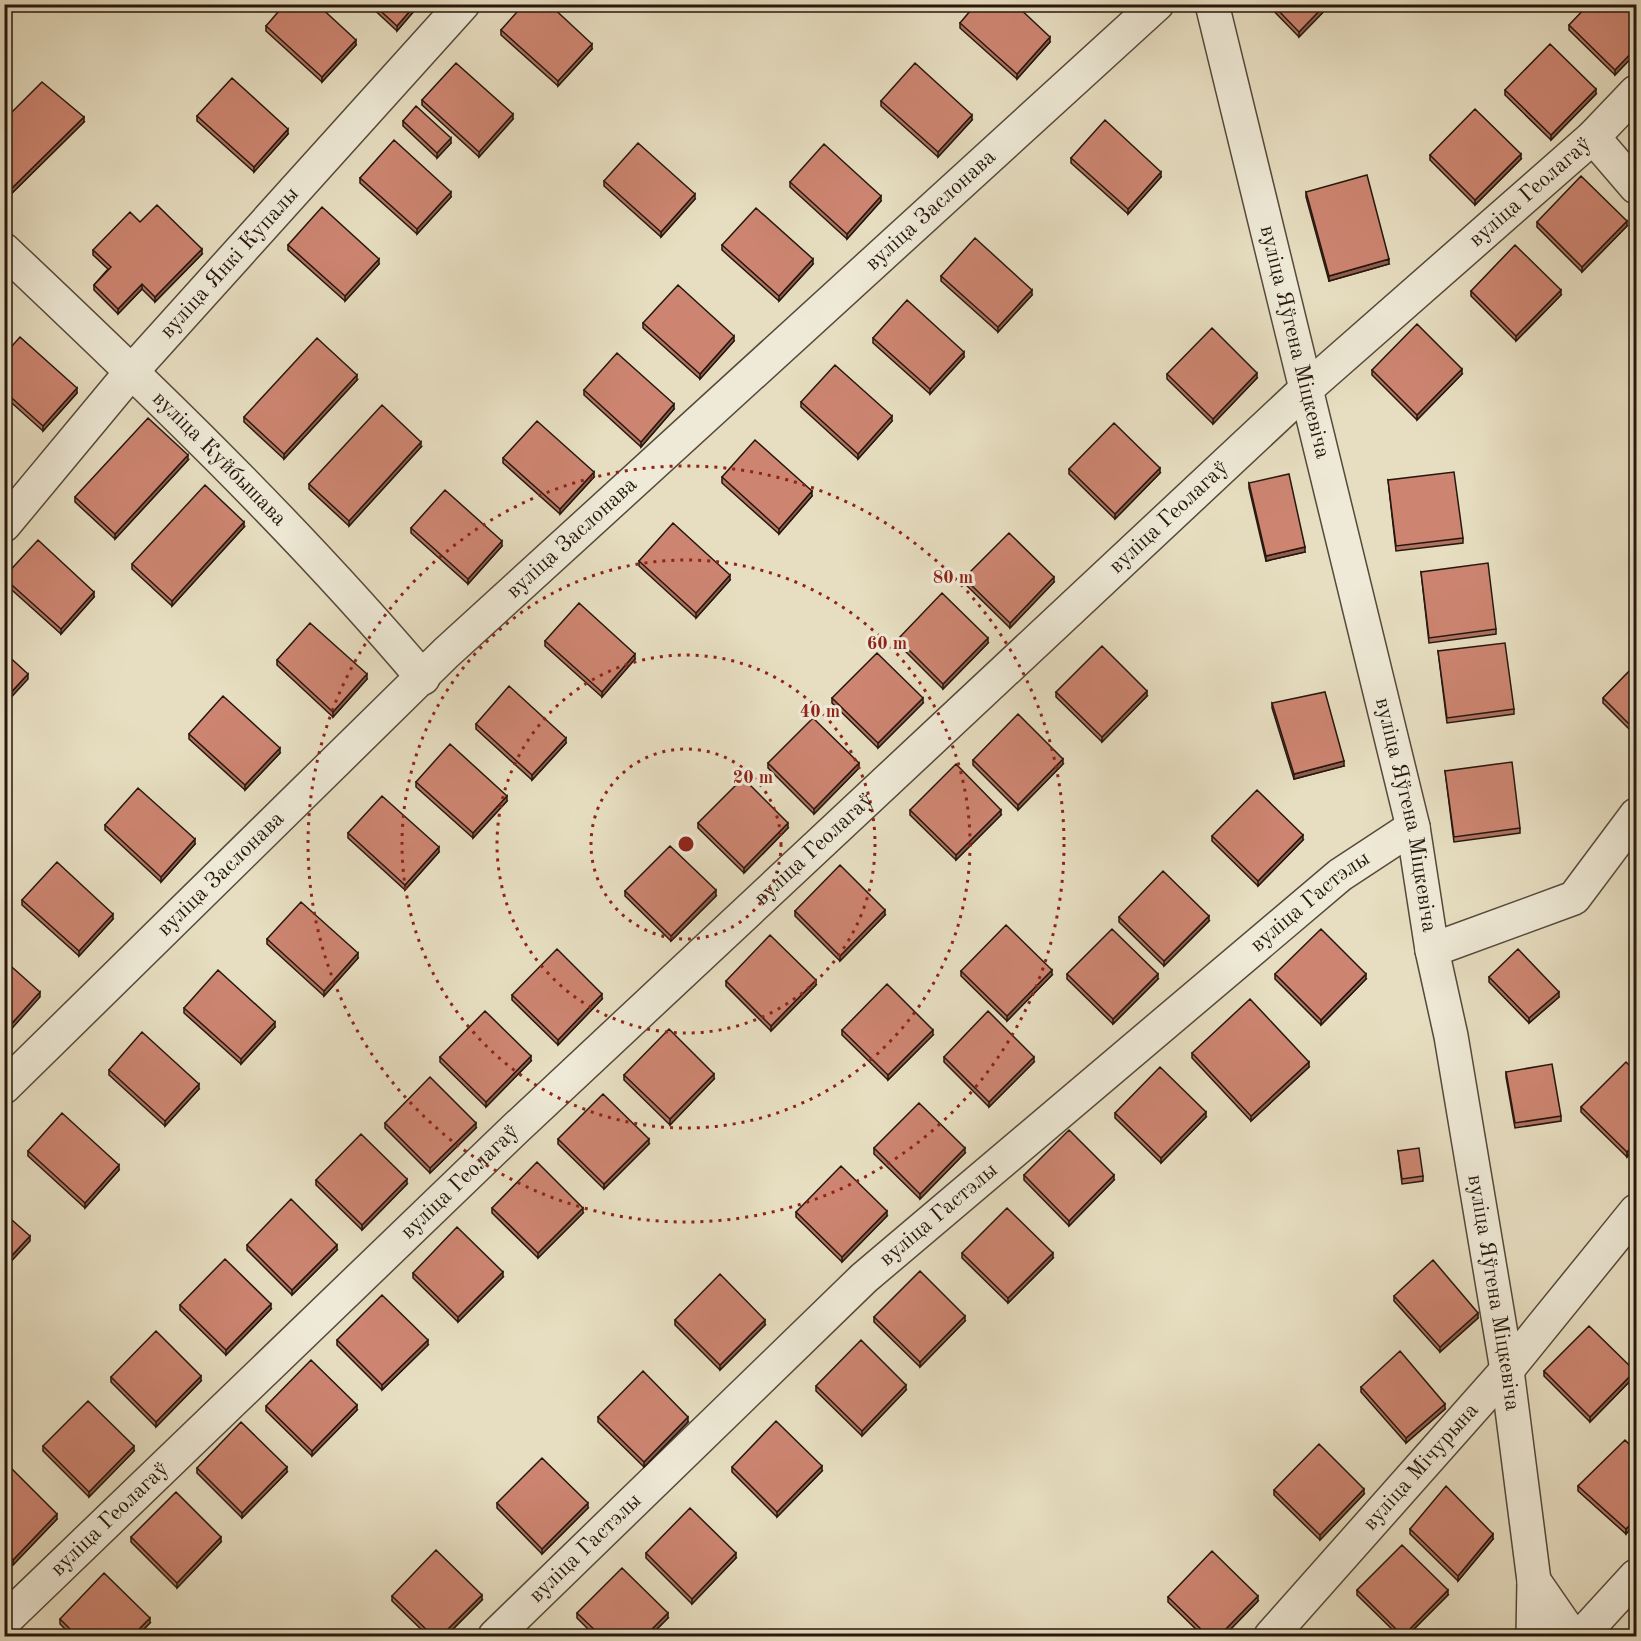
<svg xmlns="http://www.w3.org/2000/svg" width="1641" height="1641" viewBox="0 0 1641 1641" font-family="'Old Standard TT',serif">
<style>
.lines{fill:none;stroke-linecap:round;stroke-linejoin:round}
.minor-casing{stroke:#56493b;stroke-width:36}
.minor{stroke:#efead7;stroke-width:33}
.wall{fill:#b07261;stroke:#26170e;stroke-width:1.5}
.shaded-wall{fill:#905d4f;stroke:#26170e;stroke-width:1.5}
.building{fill:#cd8571;stroke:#26170e;stroke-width:1.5}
.ring{fill:none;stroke:#8f2418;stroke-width:3;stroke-dasharray:3 6}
.labels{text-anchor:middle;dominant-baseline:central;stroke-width:6;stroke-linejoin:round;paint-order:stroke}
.street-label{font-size:22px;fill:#26170e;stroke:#efead7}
.centre{fill:#8f2418;stroke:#efead7;stroke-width:3}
.ring-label{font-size:18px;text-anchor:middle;font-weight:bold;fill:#8f2418;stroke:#efead7;stroke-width:6;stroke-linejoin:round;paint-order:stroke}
</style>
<rect width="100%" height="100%" fill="#e7dec1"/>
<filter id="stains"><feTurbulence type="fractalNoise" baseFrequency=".00333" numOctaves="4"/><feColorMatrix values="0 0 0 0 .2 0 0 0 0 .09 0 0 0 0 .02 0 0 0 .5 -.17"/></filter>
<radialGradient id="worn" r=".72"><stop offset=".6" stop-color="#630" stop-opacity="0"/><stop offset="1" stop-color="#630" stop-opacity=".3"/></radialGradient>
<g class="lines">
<g class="minor-casing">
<g id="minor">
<path id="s1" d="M1212,4L1413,827L1432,950L1451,1036L1507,1370L1534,1581L1533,1636"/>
<path d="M1593,137L1636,187"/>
<path id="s2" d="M4,250C149,387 294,526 423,678"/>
<path id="s3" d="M4,525L132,371L463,4"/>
<path d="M1432,950L1574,898L1636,815"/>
<path id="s4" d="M4,1087L446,653L1157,4"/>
<path d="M1534,1581L1572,1636"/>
<path id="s5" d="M4,1621L515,1129L1305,390L1593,137L1636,92"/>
<path id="s6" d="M495,1636L864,1278L1340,875L1413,827"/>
<path id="s7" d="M1271,1636L1507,1370L1636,1211"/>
<path d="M1581,1636L1636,1576"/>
</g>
</g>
<use href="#minor" class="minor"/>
</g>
<path class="wall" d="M47,4H58L53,10Z
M368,4H420L397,31Z
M1267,4H1331L1299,37Z
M1636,4V53L1615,75L1569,30V25Z
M960,23L1050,42L1017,79L960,28Z
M266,26L356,45L322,82L266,31Z
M501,30L592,49L558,86L501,35Z
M1505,90L1596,94L1551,140L1505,95Z
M422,100L513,119L479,157L422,105Z
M881,101L972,120L938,157L881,106Z
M197,116L288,134L254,172L197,121Z
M4,120L84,122L9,196L4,193Z
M403,121L451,143L437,158L403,126Z
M1430,155L1521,159L1475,205L1430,160Z
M1071,158L1161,177L1128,214L1071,163Z
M360,178L451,197L417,234L360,183Z
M604,181L695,199L661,237L604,186Z
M790,182L881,201L847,239L790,187Z
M1306,192L1389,264L1329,281L1306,197Z
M1537,222L1627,226L1582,272L1537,227Z
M288,245L379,264L345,301L288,250Z
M722,245L813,264L779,301L722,250Z
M93,250L202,254L155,302L142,289L118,314L94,290V285L108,269L93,255Z
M941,276L1032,295L998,332L941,281Z
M1471,291L1561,295L1516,341L1471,296Z
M643,323L734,341L700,379L643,328Z
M873,338L964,357L930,394L873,343Z
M4,355L77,393L43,431L4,396Z
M1372,370L1462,374L1417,420L1372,375Z
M1167,374L1257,378L1213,424L1167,379Z
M357,380L284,459L244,422V417Z
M584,390L674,409L641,447L584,395Z
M801,402L892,421L858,459L801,407Z
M421,447L349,526L309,489V484Z
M503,458L594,477L560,514L503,463Z
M188,460L115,539L75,502V497Z
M1069,469L1160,473L1115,519L1069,474Z
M722,477L812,496L779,534L722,483Z
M1388,480L1463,538V543L1396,551Z
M1249,483L1305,552L1266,561L1249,488Z
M244,527L172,606L132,569V564Z
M411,528L502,546L468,584L411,533Z
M639,561L730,580L696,618L639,566Z
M1421,572L1496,629V634L1429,643Z
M4,577L94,597L61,634L4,583Z
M964,578L1054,582L1010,628L964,583Z
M898,639L988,643L943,689L898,644Z
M545,641L635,659L602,697L545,646Z
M1438,651L1514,709V714L1447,723Z
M277,660L367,679L333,717L277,665Z
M1636,664V736L1603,703V698Z
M1056,692L1147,696L1102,742L1056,697Z
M832,698L923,703L878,748L832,703Z
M1272,703L1344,766L1294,779L1272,708Z
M476,724L566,743L532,780L476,729Z
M189,734L280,753L245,790L189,739Z
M973,760L1063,764L1018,810L973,765Z
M768,763L859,768L814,814L768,768Z
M1445,771L1520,828V833L1454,842Z
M416,782L507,801L473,838L416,787Z
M910,810L1001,815L956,860L910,815Z
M698,823L788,828L744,873L698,828Z
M105,825L195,844L161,882L105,830Z
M348,833L439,852L405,890L348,838Z
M1212,836L1303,840L1258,886L1212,841Z
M625,891L716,896L671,941L625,896Z
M22,900L113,919L79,956L22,905Z
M795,911L885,915L840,961L795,916Z
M1119,917L1209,921L1164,966L1119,922Z
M267,939L358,958L324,996L267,944Z
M961,971L1052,975L1007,1021L961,976Z
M1067,974L1158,979L1113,1024L1067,979Z
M1275,974L1366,979L1321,1025L1275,979Z
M1489,977L1559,997L1529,1023L1489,982Z
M726,981L816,985L771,1031L726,986Z
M512,995L602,999L558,1045L512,1000Z
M184,1008L275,1027L241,1064L184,1013Z
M842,1030L933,1035L888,1080L842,1035Z
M1192,1053L1309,1067L1251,1121L1192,1058Z
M440,1057L531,1061L486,1107L440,1062Z
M944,1057L1034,1062L989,1107L944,1062Z
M109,1070L199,1089L165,1126L109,1075Z
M1506,1072L1561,1116V1121L1515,1128L1506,1077Z
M1636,1072L1627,1157L1581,1112V1107Z
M624,1075L714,1079L670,1125L624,1080Z
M1115,1113L1206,1117L1161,1163L1115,1118Z
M385,1123L476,1128L430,1173L385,1128Z
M558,1139L649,1144L604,1189L558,1144Z
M874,1148L965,1153L920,1199L874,1154Z
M28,1151L119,1170L85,1208L28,1156Z
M1398,1151L1423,1176V1181L1402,1184Z
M1024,1175L1114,1180L1069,1226L1024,1180Z
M316,1180L407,1184L362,1230L316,1185Z
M492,1208L583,1213L538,1258L492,1213Z
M796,1212L887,1216L842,1262L796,1217Z
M247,1245L337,1250L292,1295L247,1250Z
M962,1253L1053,1258L1008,1303L962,1258Z
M413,1273L503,1277L458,1322L413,1278Z
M1394,1296L1478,1318L1440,1352L1394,1301Z
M180,1305L271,1309L226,1355L180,1310Z
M874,1317L965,1321L920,1367L874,1322Z
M675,1320L765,1325L720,1370L675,1325Z
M337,1340L428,1345L382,1390L337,1345Z
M1544,1371L1635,1376L1590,1422L1544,1376Z
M111,1377L201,1381L156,1427L111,1382Z
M816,1386L906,1390L862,1436L816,1391Z
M1361,1387L1445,1409L1406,1443L1361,1392Z
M266,1406L357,1410L312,1456L266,1411Z
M598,1417L688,1422L644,1467L598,1422Z
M43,1446L134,1451L89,1497L43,1451Z
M1636,1451L1626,1534L1578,1491V1486Z
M732,1467L822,1471L777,1517L732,1472Z
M197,1468L287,1472L242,1518L197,1473Z
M4,1476L57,1519L13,1565L4,1557Z
M1274,1490L1364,1494L1320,1540L1274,1495Z
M497,1503L588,1508L542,1554L497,1508Z
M1410,1529L1493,1539L1458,1581L1410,1534Z
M131,1537L221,1542L177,1588L131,1542Z
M646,1553L736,1558L692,1604L646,1558Z
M1357,1590L1448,1595L1407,1636H1399L1357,1595Z
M392,1596L482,1600L446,1636H428L392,1601Z
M1168,1597L1258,1601L1224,1636H1203L1168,1602Z
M577,1613L668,1618L650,1636H595L577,1618Z
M60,1619L150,1623L137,1636H72L60,1624Z"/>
<path class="shaded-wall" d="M54,4H58L53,10V5Z
M416,4H420L397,31V26Z
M1326,4H1331L1299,37V32Z
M1050,37V42L1017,79V74Z
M356,40V45L322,82V77Z
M592,44V49L558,86V81Z
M1636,48V53L1615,75V70Z
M1596,89V94L1551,140V135Z
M513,114V119L479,157V152Z
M972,115V120L938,157V152Z
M84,117V122L9,196V191Z
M288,129V134L254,172V167Z
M451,138V143L437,158V153Z
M1521,154V159L1475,205V200Z
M1161,172V177L1128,214V209Z
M451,192V197L417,234V229Z
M695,194V199L661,237V232Z
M881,196V201L847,239V234Z
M1627,221V226L1582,272V267Z
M202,249V254L155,302V297Z
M379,259V264L345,301V296Z
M813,259V264L779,301V296Z
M1389,259V264L1329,281V276Z
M142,284V289L118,314V309Z
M1032,290V295L998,332V327Z
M1561,290V295L1516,341V336Z
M734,336V341L700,379V374Z
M964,352V357L930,394V389Z
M1462,369V374L1417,420V415Z
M1257,373V378L1213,424V419Z
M357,375V380L284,459V454Z
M77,388V393L43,431V426Z
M674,404V409L641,447V442Z
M892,416V421L858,459V454Z
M421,442V447L349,526V521Z
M188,455V460L115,539V534Z
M1160,468V473L1115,519V514Z
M594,472V477L560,514V509Z
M812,491V496L779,534V529Z
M244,522V527L172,606V601Z
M502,541V546L468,584V579Z
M1305,547V552L1266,561V556Z
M730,575V580L696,618V613Z
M1054,577V582L1010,628V623Z
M94,592V597L61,634V629Z
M988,638V643L943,689V684Z
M635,654V659L602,697V692Z
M28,674V679L4,705V700Z
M367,674V679L333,717V712Z
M1147,691V696L1102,742V737Z
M923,698V703L878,748V743Z
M566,738V743L532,780V775Z
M280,748V753L245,790V785Z
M1063,759V764L1018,810V805Z
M1344,761V766L1294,779V774Z
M859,763V768L814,814V809Z
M507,796V801L473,838V833Z
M1001,810V815L956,860V855Z
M788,823V828L744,873V868Z
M1303,835V840L1258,886V881Z
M195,839V844L161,882V877Z
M439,847V852L405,890V885Z
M716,890V896L671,941V936Z
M885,910V915L840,961V956Z
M113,914V919L79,956V951Z
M1209,916V921L1164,966V961Z
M358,953V958L324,996V991Z
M1052,970V975L1007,1021V1016Z
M1158,974V979L1113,1024V1019Z
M1366,974V979L1321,1025V1020Z
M816,980V985L771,1031V1026Z
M40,992V997L6,1035V1030Z
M1559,992V997L1529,1023V1018Z
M602,994V999L558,1045V1040Z
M275,1022V1027L241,1064V1059Z
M933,1030V1035L888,1080V1075Z
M531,1056V1061L486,1107V1102Z
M1034,1057V1062L989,1107V1102Z
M1309,1062V1067L1251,1121V1116Z
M714,1074V1079L670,1125V1119Z
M199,1084V1089L165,1126V1121Z
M1206,1112V1117L1161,1163V1158Z
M476,1123V1128L430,1173V1168Z
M649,1139V1144L604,1189V1184Z
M1636,1143V1148L1627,1157V1152Z
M965,1148V1153L920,1199V1194Z
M119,1165V1170L85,1208V1203Z
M1114,1175V1180L1069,1226V1221Z
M407,1179V1184L362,1230V1225Z
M583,1208V1213L538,1258V1253Z
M887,1211V1216L842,1262V1257Z
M30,1236V1241L4,1269V1264Z
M337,1245V1250L292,1295V1290Z
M1053,1253V1258L1008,1303V1298Z
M503,1272V1277L458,1322V1317Z
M271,1304V1309L226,1355V1350Z
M1478,1313V1318L1440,1352V1347Z
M965,1316V1321L920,1367V1362Z
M765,1320V1325L720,1370V1365Z
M428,1340V1345L382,1390V1385Z
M1635,1371V1376L1590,1422V1417Z
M201,1376V1381L156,1427V1422Z
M906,1385V1390L862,1436V1431Z
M1445,1404V1409L1406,1443V1438Z
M357,1405V1410L312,1456V1451Z
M688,1417V1422L644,1467V1462Z
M134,1446V1451L89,1497V1492Z
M822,1466V1471L777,1517V1512Z
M287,1467V1472L242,1518V1513Z
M1364,1489V1494L1320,1540V1535Z
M588,1503V1508L542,1554V1549Z
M57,1514V1519L13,1565V1560Z
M1636,1519V1524L1626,1534V1529Z
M1493,1534V1539L1458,1581V1576Z
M221,1537V1542L177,1588V1583Z
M736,1553V1558L692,1604V1599Z
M1448,1590V1595L1407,1636H1403Z
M482,1595V1600L446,1636H441Z
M1258,1596V1601L1224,1636H1219Z
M668,1613V1618L650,1636H645Z
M150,1618V1623L137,1636H132Z"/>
<path class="building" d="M285,4H317L356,40L322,77L266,26Z
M373,4H416L397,26Z
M524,4H549L592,44L558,81L501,30Z
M976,4H1015L1050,37L1017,74L960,23Z
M1272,4H1326L1299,32Z
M1589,4H1636V48L1615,70L1569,25Z
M1550,44L1596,89L1551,135L1505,90Z
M456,63L513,114L479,152L422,100Z
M915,63L972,115L938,152L881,101Z
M232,78L288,129L254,167L197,116Z
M42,82L84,117L9,191L4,188V120Z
M416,106L451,138L437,153L403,121Z
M1475,109L1521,154L1475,200L1430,155Z
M1105,120L1161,172L1128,209L1071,158Z
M394,140L451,192L417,229L360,178Z
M638,143L695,194L661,232L604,181Z
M824,144L881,196L847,234L790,182Z
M1367,175L1389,259L1329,276L1306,192Z
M1581,176L1627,221L1582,267L1537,222Z
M157,205L202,249L155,297L142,284L118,309L94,285L111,267L93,250L130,212L140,222Z
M322,207L379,259L345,296L288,245Z
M756,208L813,259L779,296L722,245Z
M975,238L1032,290L998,327L941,276Z
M1515,245L1561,290L1516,336L1471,291Z
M678,285L734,336L700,374L643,323Z
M907,300L964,352L930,389L873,338Z
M1417,324L1462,369L1417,415L1372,370Z
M1212,328L1257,373L1213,419L1167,374Z
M20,337L77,388L43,426L4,391V355Z
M317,338L357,375L284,454L244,417Z
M617,353L674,404L641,442L584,390Z
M835,365L892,416L858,454L801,402Z
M382,405L421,442L349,521L309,484Z
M148,418L188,455L115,534L75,497Z
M537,421L594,472L560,509L503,458Z
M1114,423L1160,468L1115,514L1069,469Z
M755,440L812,491L779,529L722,477Z
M1454,472L1463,538L1396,546L1388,480Z
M1289,474L1305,547L1266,556L1249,483Z
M205,485L244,522L172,601L132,564Z
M445,490L502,541L468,579L411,528Z
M673,523L730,575L696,613L639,561Z
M1009,533L1054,577L1010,623L964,578Z
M38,540L94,592L61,629L4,578V577Z
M1488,563L1496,629L1429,638L1421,572Z
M942,593L988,638L943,684L898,639Z
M579,603L635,654L602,692L545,641Z
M310,623L367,674L333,712L277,660Z
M1505,643L1514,709L1447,718L1438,651Z
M1102,646L1147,691L1102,737L1056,692Z
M4,652L28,674L4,700Z
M877,653L923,698L878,743L832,698Z
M1636,664V731L1603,698Z
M509,686L566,738L532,775L476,724Z
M1325,692L1344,761L1294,774L1272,703Z
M223,696L280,748L245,785L189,734Z
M1018,714L1063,759L1018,805L973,760Z
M813,718L859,763L814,809L768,763Z
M450,744L507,796L473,833L416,782Z
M1512,762L1520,828L1454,837L1445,771Z
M956,764L1001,810L956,855L910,810Z
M743,778L788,823L744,868L698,823Z
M138,788L195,839L161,877L105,825Z
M1257,790L1303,835L1258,881L1212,836Z
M382,796L439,847L405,885L348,833Z
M670,846L716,890L671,936L625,891Z
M57,862L113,914L79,951L22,900Z
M840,865L885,910L840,956L795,911Z
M1163,871L1209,916L1164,961L1119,917Z
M301,902L358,953L324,991L267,939Z
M1006,925L1052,970L1007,1016L961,971Z
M1112,929L1158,974L1113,1019L1067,974Z
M1321,929L1366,974L1321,1020L1275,974Z
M770,935L816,980L771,1026L726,981Z
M557,949L602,994L558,1040L512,995Z
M1518,949L1559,992L1529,1018L1489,977Z
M4,960L40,992L6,1030L4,1029Z
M218,970L275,1022L241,1059L184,1008Z
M887,984L933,1030L888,1075L842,1030Z
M1250,999L1309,1062L1251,1116L1192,1053Z
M485,1011L531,1056L486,1102L440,1057Z
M988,1011L1034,1057L989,1102L944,1057Z
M669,1029L714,1074L670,1119L624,1075Z
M142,1032L199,1084L165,1121L109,1070Z
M1626,1062L1636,1072V1143L1627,1152L1581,1107Z
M1552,1064L1561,1116L1515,1123L1506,1072Z
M1160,1067L1206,1112L1161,1158L1115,1113Z
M430,1077L476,1123L430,1168L385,1123Z
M603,1094L649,1139L604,1184L558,1139Z
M919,1103L965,1148L920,1194L874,1148Z
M62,1113L119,1165L85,1203L28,1151Z
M1069,1130L1114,1175L1069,1221L1024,1175Z
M361,1134L407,1179L362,1225L316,1180Z
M1419,1148L1423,1176L1402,1179L1398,1151Z
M537,1162L583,1208L538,1253L492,1208Z
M841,1166L887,1211L842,1257L796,1212Z
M291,1199L337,1245L292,1290L247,1245Z
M1007,1208L1053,1253L1008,1298L962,1253Z
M4,1213L30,1236L4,1264Z
M457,1227L503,1272L458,1317L413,1273Z
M225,1259L271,1304L226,1350L180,1305Z
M1433,1260L1478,1313L1440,1347L1394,1296Z
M920,1271L965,1316L920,1362L874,1317Z
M720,1274L765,1320L720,1365L675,1320Z
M382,1295L428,1340L382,1385L337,1340Z
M1589,1326L1635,1371L1590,1417L1544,1371Z
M156,1331L201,1376L156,1422L111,1377Z
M861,1340L906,1385L862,1431L816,1386Z
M1400,1351L1445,1404L1406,1438L1361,1387Z
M311,1360L357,1405L312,1451L266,1406Z
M643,1371L688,1417L644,1462L598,1417Z
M88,1401L134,1446L89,1492L43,1446Z
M776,1421L822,1466L777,1512L732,1467Z
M241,1422L287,1467L242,1513L197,1468Z
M1625,1440L1636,1451V1519L1626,1529L1578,1486Z
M1319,1444L1364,1489L1320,1535L1274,1490Z
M542,1458L588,1503L542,1549L497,1503Z
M12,1469L57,1514L13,1560L4,1552V1476Z
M1446,1486L1493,1534L1458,1576L1410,1529Z
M176,1492L221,1537L177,1583L131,1537Z
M690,1508L736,1553L692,1599L646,1553Z
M1402,1545L1448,1590L1403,1636L1357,1590Z
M436,1550L482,1595L441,1636H433L392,1596Z
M1212,1551L1258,1596L1219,1636H1208L1168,1597Z
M622,1568L668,1613L645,1636H601L577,1613Z
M104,1573L150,1618L132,1636H77L60,1619Z
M1149,1631L1154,1636H1143Z
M1344,1632L1348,1636H1339Z"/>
<g class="ring">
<circle cx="686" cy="844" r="95"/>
<circle cx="686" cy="844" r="189"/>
<circle cx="686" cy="844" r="284"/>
<circle cx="686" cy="844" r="378"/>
</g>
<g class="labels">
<g class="street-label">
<text stroke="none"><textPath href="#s5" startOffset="2091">вуліца Геолагаў</textPath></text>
<text stroke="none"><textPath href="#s4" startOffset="1276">вуліца Заслонава</textPath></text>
<text stroke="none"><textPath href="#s3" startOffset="346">вуліца Янкі Купалы</textPath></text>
<text stroke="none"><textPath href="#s1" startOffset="348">вуліца Яўгена Міцкевіча</textPath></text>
<text stroke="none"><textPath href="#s2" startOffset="300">вуліца Куйбышава</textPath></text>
<text stroke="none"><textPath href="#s5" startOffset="1605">вуліца Геолагаў</textPath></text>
<text stroke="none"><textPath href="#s4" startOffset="790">вуліца Заслонава</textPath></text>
<text stroke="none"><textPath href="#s1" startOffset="834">вуліца Яўгена Міцкевіча</textPath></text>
<text stroke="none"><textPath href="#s5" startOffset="1119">вуліца Геолагаў</textPath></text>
<text stroke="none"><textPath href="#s4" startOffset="304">вуліца Заслонава</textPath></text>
<text stroke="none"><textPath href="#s6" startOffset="1098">вуліца Гастэлы</textPath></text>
<text stroke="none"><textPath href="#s5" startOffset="633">вуліца Геолагаў</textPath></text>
<text stroke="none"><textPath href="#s6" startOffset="612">вуліца Гастэлы</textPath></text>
<text stroke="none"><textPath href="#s1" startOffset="1320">вуліца Яўгена Міцкевіча</textPath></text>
<text stroke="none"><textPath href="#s7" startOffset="226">вуліца Мічурына</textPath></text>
<text stroke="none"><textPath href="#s5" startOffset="147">вуліца Геолагаў</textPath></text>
<text stroke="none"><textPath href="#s6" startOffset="126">вуліца Гастэлы</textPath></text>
</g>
</g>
<circle cx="686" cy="844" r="9" class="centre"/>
<g class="ring-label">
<text x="953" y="583">80 m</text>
<text x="887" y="649">60 m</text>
<text x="820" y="717">40 m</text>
<text x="753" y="783">20 m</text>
</g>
<rect width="1641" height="1641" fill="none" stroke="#e7dec1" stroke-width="24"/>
<rect x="6" y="6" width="1629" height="1629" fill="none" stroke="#26170e" stroke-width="3"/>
<rect x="12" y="12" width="1617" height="1617" fill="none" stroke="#26170e" stroke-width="1.5"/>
<rect width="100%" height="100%" filter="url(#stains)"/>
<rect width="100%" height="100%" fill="url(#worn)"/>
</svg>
